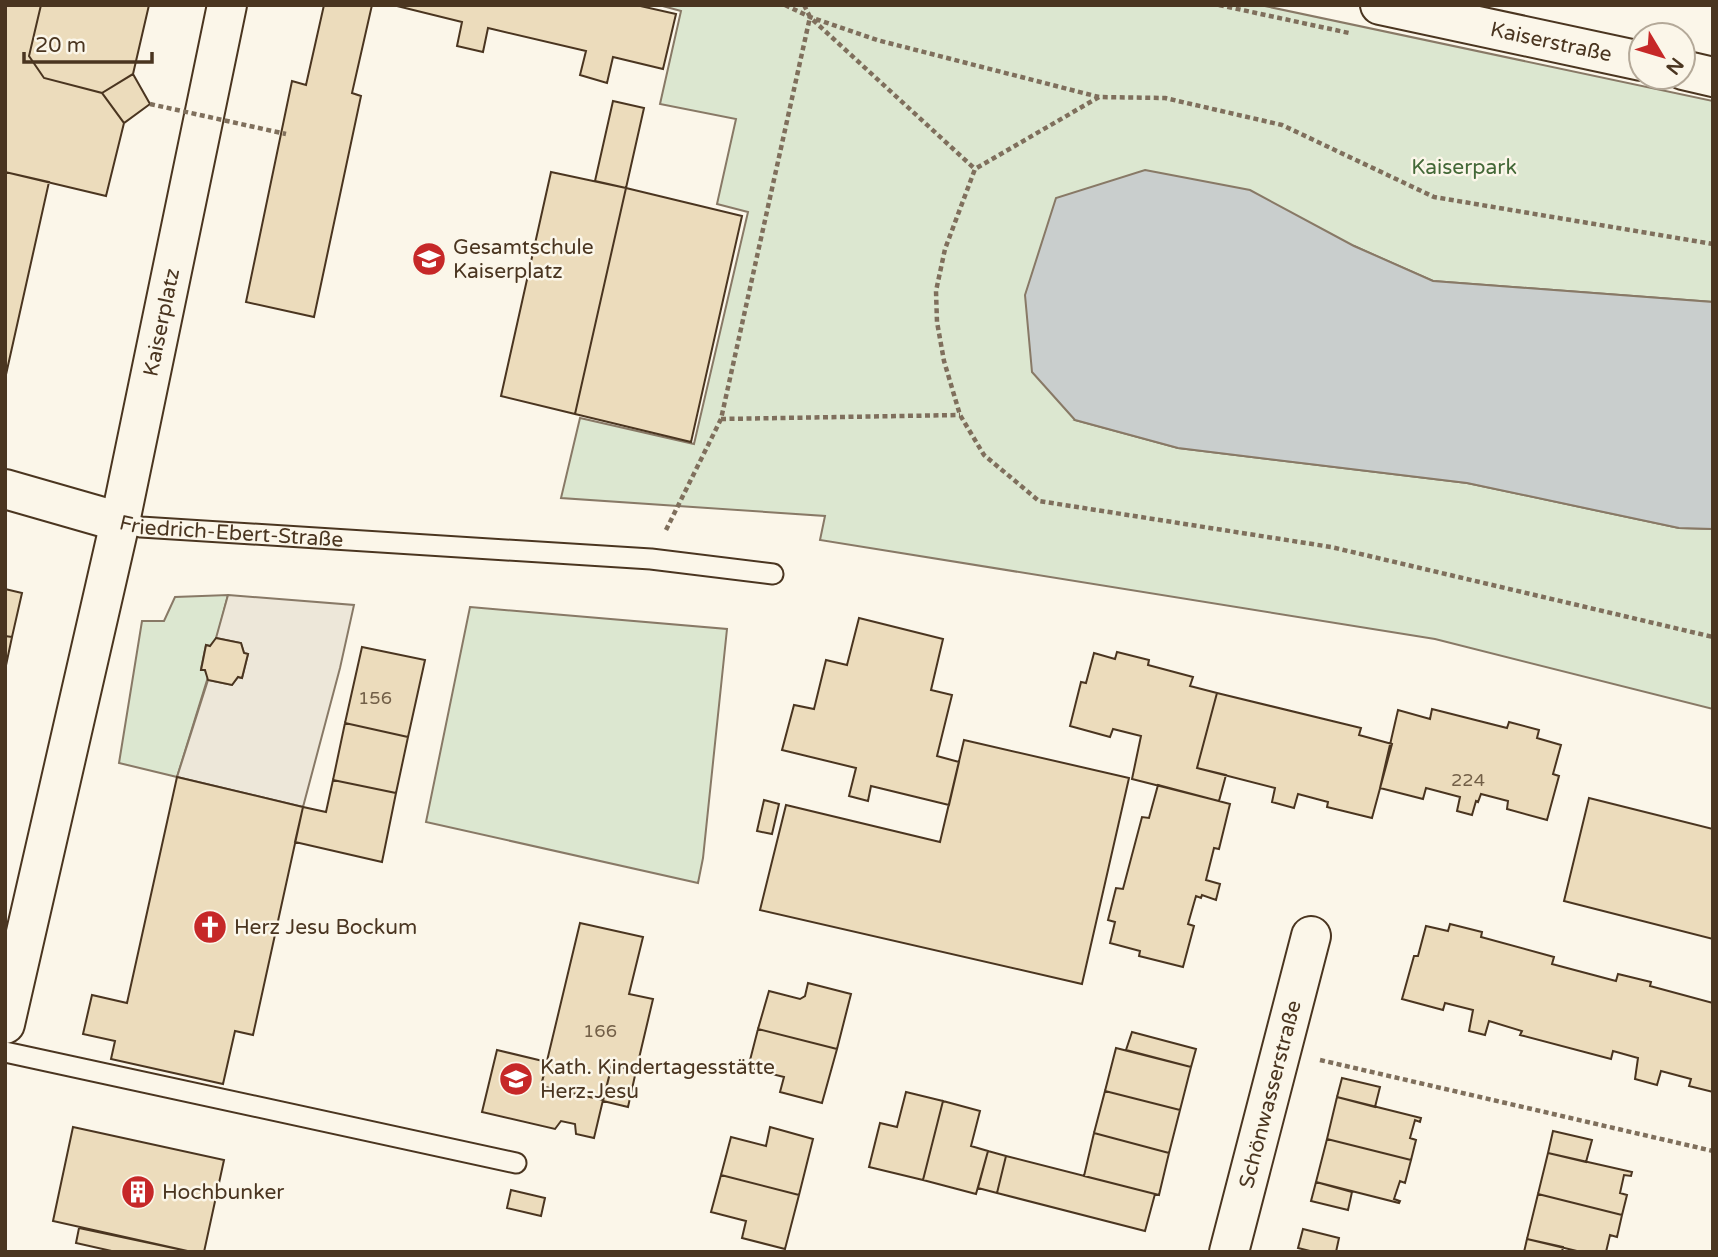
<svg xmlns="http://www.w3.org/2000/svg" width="1718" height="1257" viewBox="0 0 1718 1257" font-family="'Varela Round',sans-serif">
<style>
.green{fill:#dce7d0;stroke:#887966;stroke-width:2}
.parking{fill:#ede7d9;stroke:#887966;stroke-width:2}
.water{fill:#c9cecd;stroke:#887966;stroke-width:2}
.building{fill:#ecdcbc;stroke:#4a3520;stroke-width:2}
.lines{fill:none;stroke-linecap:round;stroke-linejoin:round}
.service-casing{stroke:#4a3520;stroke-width:23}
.minor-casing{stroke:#4a3520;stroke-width:42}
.tertiary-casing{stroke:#4a3520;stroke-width:42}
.path{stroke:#7f6f5c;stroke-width:4.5;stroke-dasharray:5 3.5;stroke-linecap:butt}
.service{stroke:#fbf6e9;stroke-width:19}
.minor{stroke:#fbf6e9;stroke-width:38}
.tertiary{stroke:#fbf6e9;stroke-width:38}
.path-bridge{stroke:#7f6f5c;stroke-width:4.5;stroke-dasharray:5 3.5;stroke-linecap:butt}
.labels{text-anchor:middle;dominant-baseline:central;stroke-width:5;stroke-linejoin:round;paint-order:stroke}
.number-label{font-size:18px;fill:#725f47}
.street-label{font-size:21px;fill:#4a3520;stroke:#fbf6e9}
.park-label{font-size:21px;fill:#436837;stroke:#fbf6e9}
.poi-label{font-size:21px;fill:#4a3520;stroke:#fbf6e9;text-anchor:start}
</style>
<rect width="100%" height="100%" fill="#fbf6e9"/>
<path class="green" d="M659,5H1260L1713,101V302L1433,281L1354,246L1075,420L1178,448L1467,483L1679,528L1713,529V709L1435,639L820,540L825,516L561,498L580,418L694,444L748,212L717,204L736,119L660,104L681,11Z
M228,595L216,641L210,646L206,645L201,669L205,670L208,677L177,777L119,763L142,621H164L175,597Z
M470,607L727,629L703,858L698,883L426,822Z"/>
<path class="parking" d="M228,595L354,605L340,668L303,807L177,777L208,680L232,685L238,677L242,678L248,654L244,653L241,643L216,638Z"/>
<path class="water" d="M1145,170L1250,190L1354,246L1433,281L1713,302V529L1679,528L1467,483L1178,448L1075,420L1032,372L1025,295L1056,198Z"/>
<path class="building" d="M5,5H41L29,56L44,78L102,93L124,123L106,196L5,172Z
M41,5H149L133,74L102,93L44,78L29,56Z
M324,5H372L352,93L361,96L314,317L246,302L292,81L306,85Z
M393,5H636L676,14L663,69L613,57L607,83L580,75L586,51L488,28L483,52L457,46L462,22Z
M133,74L150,104L124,123L102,93Z
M613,101L644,108L626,188L595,181Z
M5,172L49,182L5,379Z
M551,172L626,188L575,414L501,396Z
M626,188L742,216L691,442L575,414Z
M5,589L22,593L12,637L5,636Z
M859,618L943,639L931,690L952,695L937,756L959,762L949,805L871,786L868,801L849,796L856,768L782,750L794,705L814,709L826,660L847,665Z
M5,636L12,637L5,670Z
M216,638L241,643L244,653L248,654L242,678L238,677L232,685L208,680L205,670H201L206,645L210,646Z
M362,647L425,660L408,737L345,723Z
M1117,652L1149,660L1148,665L1193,677L1190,686L1217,693L1197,768L1226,775L1219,801L1132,779L1141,736L1113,729L1110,737L1070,726L1081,682L1086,683L1094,653L1115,659Z
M1217,693L1361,728L1359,735L1392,744L1372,818L1327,807L1328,802L1298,794L1294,808L1272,802L1275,788L1197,768Z
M1432,709L1507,728L1509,722L1539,730L1537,738L1561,745L1553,774L1559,776L1547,820L1507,809L1508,801L1481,794L1478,802L1476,801L1472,815L1457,811L1460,797L1426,788L1423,799L1380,788L1398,710L1430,719Z
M345,723L408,737L396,793L333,780Z
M964,740L1129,778L1082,984L760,910L786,805L940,842Z
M177,777L303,807L253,1035L235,1031L223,1084L111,1059L115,1041L83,1034L92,995L127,1003Z
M333,780L396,793L382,862L295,842L303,807L326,812Z
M1158,785L1230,804L1219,849L1214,848L1206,880L1220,884L1216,900L1202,895L1201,898L1196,896L1188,924L1194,926L1183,967L1139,956L1140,951L1110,943L1115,922L1108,920L1116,888L1123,889L1142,817L1149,818Z
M1589,798L1713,829V939L1564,901Z
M764,800L779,804L772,834L757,831Z
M580,923L643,937L629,994L653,999L636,1071L612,1065L603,1100L541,1086Z
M1450,924L1482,932L1481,937L1554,957L1552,964L1616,981L1618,974L1651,982L1650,986L1713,1003V1092L1689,1086L1691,1079L1661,1071L1657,1085L1635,1079L1638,1058L1613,1051L1611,1059L1520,1035L1522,1031L1489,1021L1485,1035L1469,1031L1473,1010L1445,1003L1443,1010L1402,999L1414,956H1418L1426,926L1448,931Z
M808,983L851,994L837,1049L758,1029L769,991L800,999L805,996Z
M758,1029L837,1049L822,1103L780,1092L784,1077L748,1068Z
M1132,1032L1196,1049L1191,1067L1126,1050Z
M1116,1048L1191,1067L1180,1110L1105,1091Z
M497,1050L547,1062L541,1086L603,1100L594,1138L576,1134L575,1124L561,1121L555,1129L482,1112Z
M612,1065L636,1071L628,1107L603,1101Z
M1342,1078L1380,1087L1375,1107L1337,1097Z
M1105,1091L1180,1110L1169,1153L1094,1133Z
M906,1092L943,1101L923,1180L869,1167L880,1123L897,1127Z
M1337,1097L1421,1118L1420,1122L1415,1120L1410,1138L1416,1140L1411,1160L1327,1139Z
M943,1101L980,1111L971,1146L988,1151L976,1194L923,1180Z
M73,1127L224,1160L204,1252H192L53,1221Z
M770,1127L813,1139L799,1195L721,1175L731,1137L766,1146Z
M1553,1131L1592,1140L1586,1162L1548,1153Z
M1094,1133L1169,1153L1159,1195L1084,1176Z
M1327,1139L1411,1160L1405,1183L1400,1181L1394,1199L1400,1201L1399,1203L1316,1182Z
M988,1151L1006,1156L997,1193L978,1188Z
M1548,1153L1632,1172L1631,1176L1624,1175L1620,1193L1627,1195L1622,1215L1538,1194Z
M1006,1156L1155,1194L1145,1231L997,1193Z
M721,1175L799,1195L785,1249L742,1238L746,1221L711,1212Z
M1316,1182L1352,1192L1348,1210L1311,1201Z
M511,1190L545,1198L541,1216L507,1208Z
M1538,1194L1622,1215L1617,1237L1610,1235L1606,1252H1581L1527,1239Z
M79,1228L192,1252H116L76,1243Z
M1303,1229L1339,1238L1336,1252H1314L1298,1248Z
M1527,1239L1563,1247L1562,1252H1524Z"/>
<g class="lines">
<g class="service-casing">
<g id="service">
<path id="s1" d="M120,522L141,527L651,559L773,574"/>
<path d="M5,1052L516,1163"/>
</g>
</g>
<g class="minor-casing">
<g id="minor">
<path id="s2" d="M1380,5L1641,61"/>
<path d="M1683,70L1713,77"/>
<path d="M5,489L120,522"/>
<path id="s3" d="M1229,1252L1311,936"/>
</g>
</g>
<g class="tertiary-casing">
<g id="tertiary">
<path id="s4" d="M5,1024L120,522L227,5"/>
</g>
</g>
<path class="path" d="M785,5L810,17L877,40L1099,97L1165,98L1282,125L1434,197L1713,244
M1219,5L1349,33
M813,20L975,169
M1099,97L975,169L945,249L936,291L937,322L944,361L960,415L984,455L1039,501L1331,547L1713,637
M721,419L960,415
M666,530L721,419L810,17L804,5
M1320,1060L1713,1151"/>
<use href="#service" class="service"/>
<use href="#minor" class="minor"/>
<use href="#tertiary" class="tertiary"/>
<path class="path-bridge" d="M150,104L286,134"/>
</g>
<defs>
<g id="school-disc" transform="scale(1.75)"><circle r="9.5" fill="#c62828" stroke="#fbf6e9"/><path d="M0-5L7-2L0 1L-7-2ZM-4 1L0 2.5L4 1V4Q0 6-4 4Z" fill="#fff"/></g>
<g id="church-disc" transform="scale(1.75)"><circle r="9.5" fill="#c62828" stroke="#fbf6e9"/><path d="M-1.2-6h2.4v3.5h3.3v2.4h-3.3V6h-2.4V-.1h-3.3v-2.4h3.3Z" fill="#fff"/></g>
<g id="building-disc" transform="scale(1.75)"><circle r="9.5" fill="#c62828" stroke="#fbf6e9"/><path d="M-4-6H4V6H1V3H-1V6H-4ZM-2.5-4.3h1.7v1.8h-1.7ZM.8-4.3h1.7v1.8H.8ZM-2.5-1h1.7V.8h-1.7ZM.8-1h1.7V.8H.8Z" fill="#fff"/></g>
</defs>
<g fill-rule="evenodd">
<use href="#school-disc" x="429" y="259"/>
<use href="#church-disc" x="210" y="927"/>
<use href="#school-disc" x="516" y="1079"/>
<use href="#building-disc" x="138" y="1192"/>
</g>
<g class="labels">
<g class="number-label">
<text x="375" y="698">156</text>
<text x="1468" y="780">224</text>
<text x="600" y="1031">166</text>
</g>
<g class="street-label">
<text stroke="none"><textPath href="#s2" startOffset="175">Kaiserstraße</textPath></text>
<text stroke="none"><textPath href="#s4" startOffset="719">Kaiserplatz</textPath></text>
<text stroke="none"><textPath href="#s1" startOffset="112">Friedrich-Ebert-Straße</textPath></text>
<text stroke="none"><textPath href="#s3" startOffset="163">Schönwasserstraße</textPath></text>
</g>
<g class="park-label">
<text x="1464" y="167">Kaiserpark</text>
</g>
<g class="poi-label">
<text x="453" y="247">Gesamtschule<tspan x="453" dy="24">Kaiserplatz</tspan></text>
<text x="234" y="927">Herz Jesu Bockum</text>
<text x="540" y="1067">Kath. Kindertagesstätte<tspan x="540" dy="24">Herz-Jesu</tspan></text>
<text x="162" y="1192">Hochbunker</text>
</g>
</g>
<rect width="1718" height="1257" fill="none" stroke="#4a3520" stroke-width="14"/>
<g transform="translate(1662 56) rotate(128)"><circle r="33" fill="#fbf6e9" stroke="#b4a999" stroke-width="2"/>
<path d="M0-5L12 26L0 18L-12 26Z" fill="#c62828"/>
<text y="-10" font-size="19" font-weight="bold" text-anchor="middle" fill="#4a3520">N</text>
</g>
<path d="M24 52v10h128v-10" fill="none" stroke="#4a3520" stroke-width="3.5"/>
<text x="35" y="52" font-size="21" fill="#4a3520" stroke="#fbf6e9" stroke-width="5" paint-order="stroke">20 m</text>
</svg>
